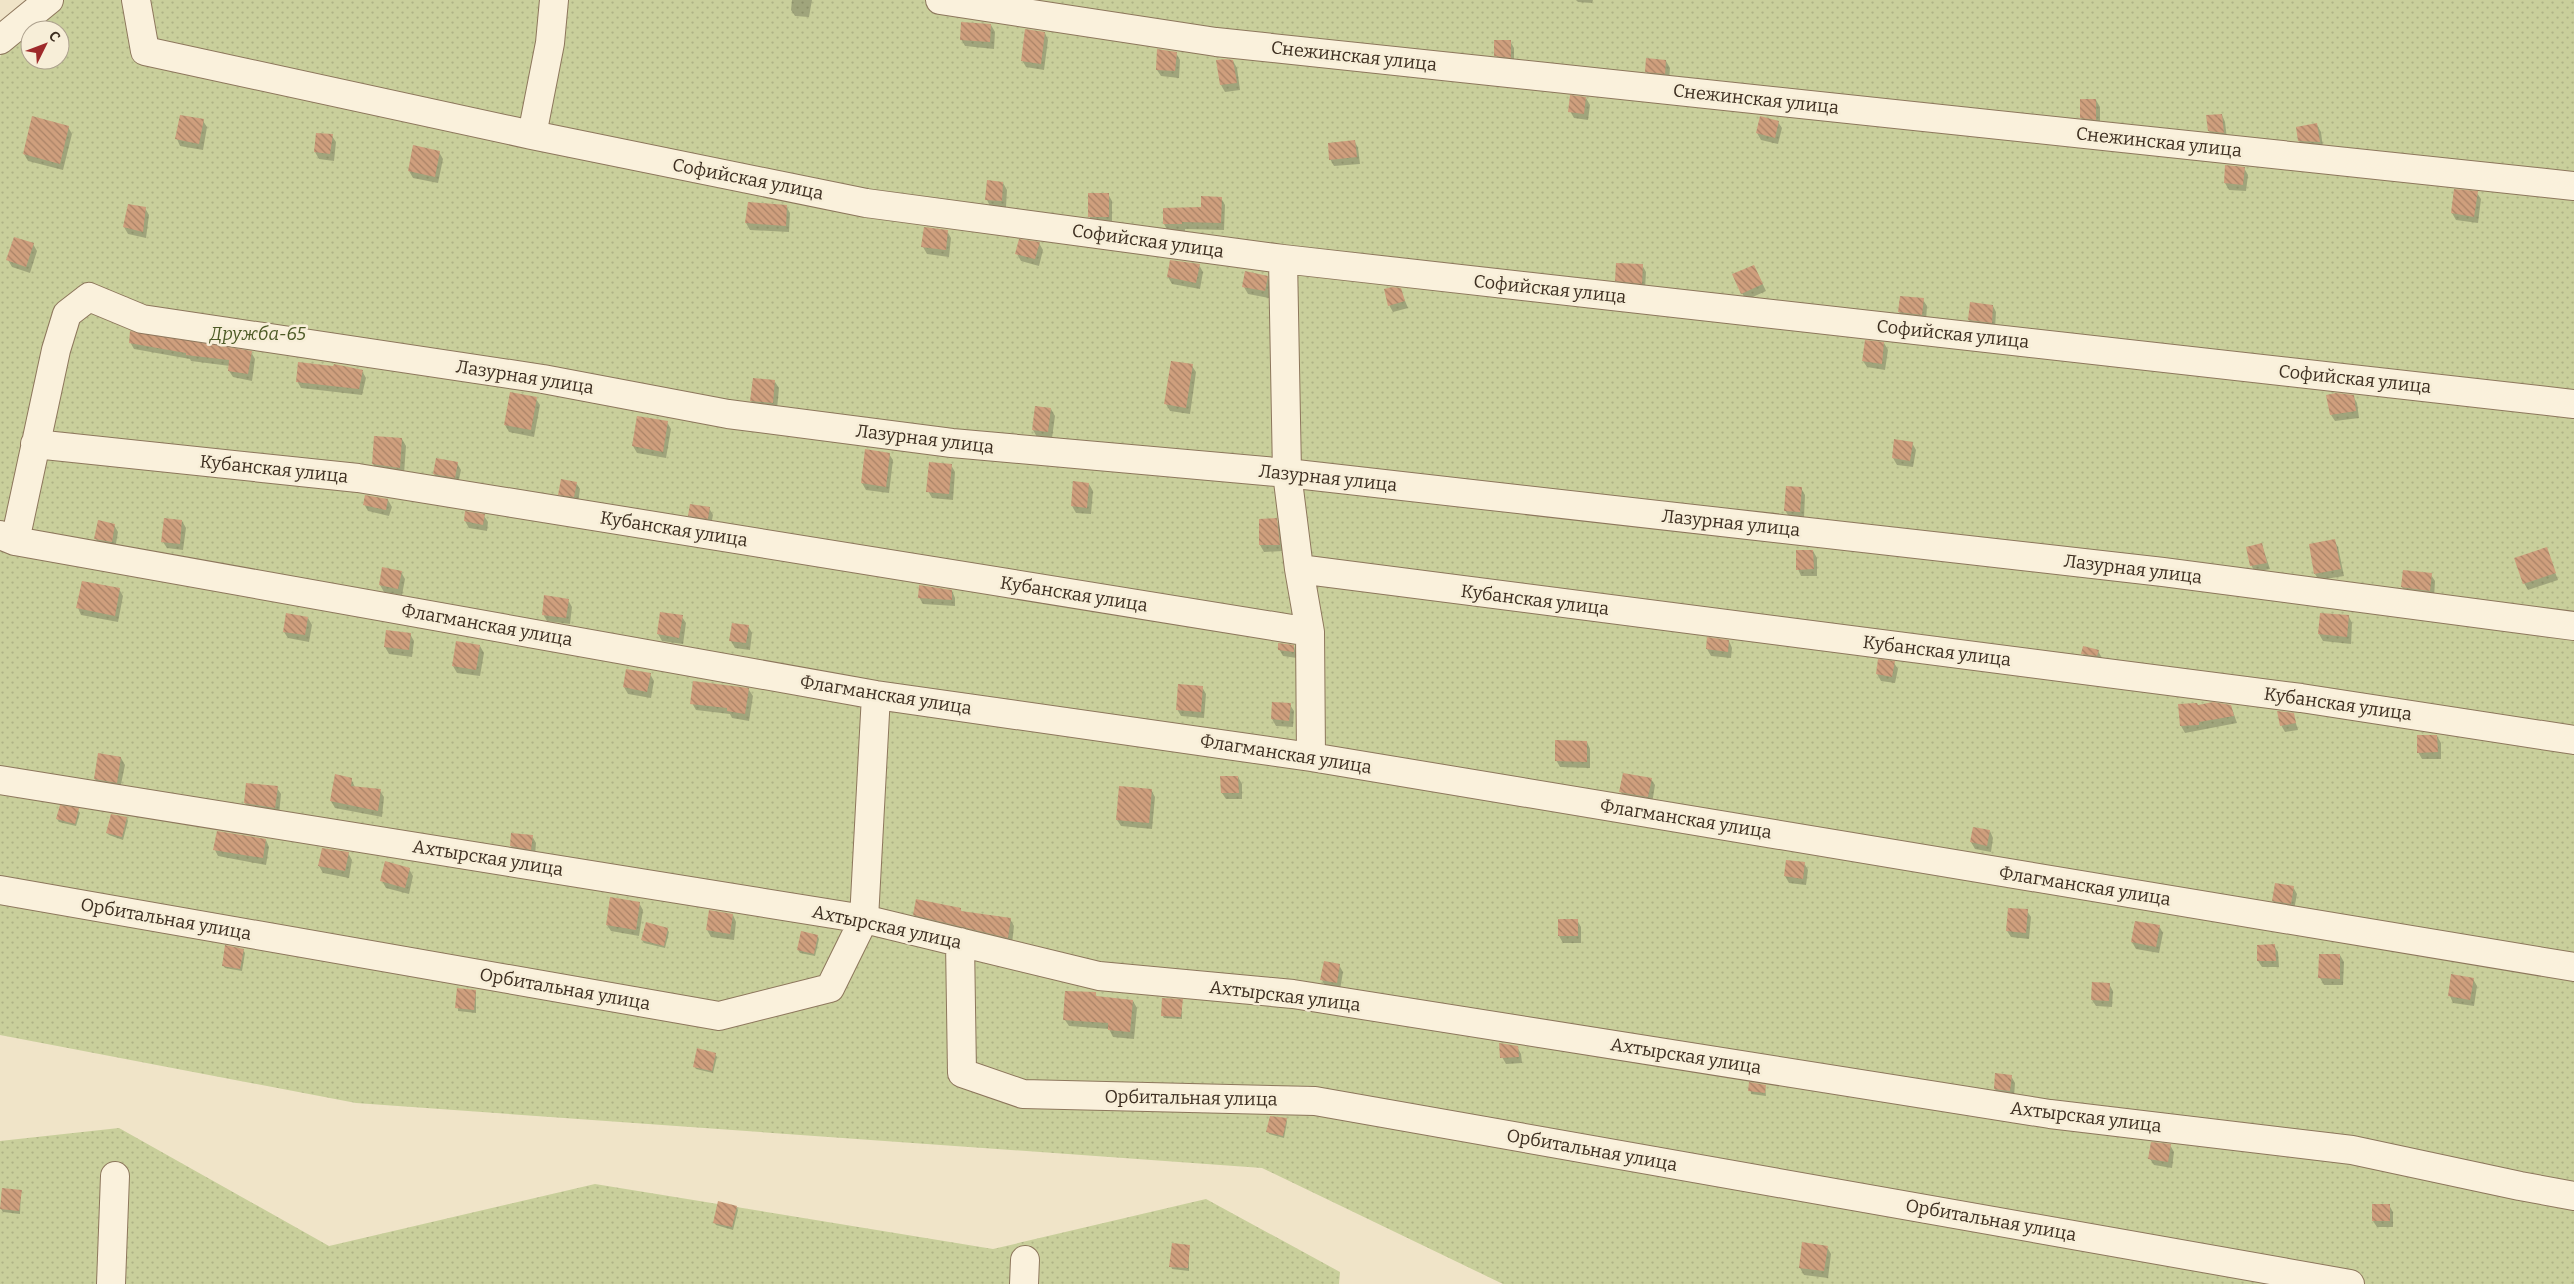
<svg xmlns="http://www.w3.org/2000/svg" width="2574" height="1284" viewBox="0 0 2574 1284" font-family="Bitter,serif">
<style>
.garden{fill:url(#garden-dots);fill-rule:evenodd}
.shadow{fill:#0003}
.building{fill:url(#building-back-hatch)}
.lines{fill:none;stroke-linecap:round;stroke-linejoin:round}
.minor-casing{stroke:#8d765c;stroke-width:30}
.minor{stroke:#faf1dc;stroke-width:28}
.labels{text-anchor:middle;dominant-baseline:central;stroke-width:5;stroke-linejoin:round;paint-order:stroke}
.street-label{font-size:18px;fill:#3d2e20;stroke:#f7eed8}
.park-label{font-size:18px;font-style:italic;fill:#4d5a26;stroke:#f7eed8}
</style>
<defs>
<pattern id="garden-dots" width="8" height="8" patternUnits="userSpaceOnUse" patternTransform="scale(1.25)"><rect width="8" height="8" fill="#c9cf9b"/><path d="M2 2h.1M6 6h.1" fill="none" stroke="#aeb285" stroke-width="1.8" stroke-linecap="round"/></pattern>
<pattern id="building-back-hatch" width="6" height="6" patternUnits="userSpaceOnUse" patternTransform="scale(1.25)"><rect width="6" height="6" fill="#cf9f7d"/><path d="M-1 5l2 2M0 0l6 6M5-1l2 2" fill="none" stroke="#a98266"/></pattern>
</defs>
<rect width="100%" height="100%" fill="#f0e4c8"/>
<path class="garden" d="M50,0H2574V1284H1503L1262,1168L356,1103L0,1035V58L6,34ZM30,30H60V60H30Z
M119,1128L329,1246L595,1184L993,1249L1206,1199L1340,1272L1339,1284H0V1141Z"/>
<path class="shadow" d="M792,0H812L809,17L795,16L791,10Z
M1576,0H1593L1592,3L1578,2Z
M991,25L995,32L994,49L965,46L961,39Z
M1045,33L1048,40L1044,70L1026,67L1022,60Z
M1510,41L1514,48V64L1500,62L1496,55Z
M1176,53L1180,60L1179,78L1161,76L1157,70Z
M1218,61H1233L1237,68L1240,90L1225,92L1221,85Z
M1666,61L1670,68L1669,80L1650,78L1646,71Z
M1586,98L1590,105L1588,120L1574,118L1570,111Z
M2096,100L2100,107V126L2085,124L2081,118Z
M2222,115L2225,122L2227,139L2213,138L2209,131Z
M203,121L207,127L203,150L180,146L177,139Z
M1778,122L1782,128L1778,144L1761,140L1757,133Z
M2317,125L2321,132L2323,148H2303L2299,141Z
M68,127L72,134L63,170L28,161L24,154Z
M332,136L336,142L334,161L319,159L315,152Z
M1355,142L1358,148L1360,164L1334,166L1330,159Z
M439,152L443,159L438,183L413,178L409,171Z
M2244,168L2248,175L2246,191L2229,190L2225,183Z
M1003,183L1007,190L1006,207L990,206L987,200Z
M2477,193L2481,199L2478,223L2456,220L2452,213Z
M1108,194L1112,201V223H1093L1089,216Z
M1221,198L1225,205L1224,230L1185,229V231H1168L1164,224L1202,208Z
M786,206L790,213L789,232L750,230L746,223Z
M145,208L149,215L146,238L128,234L124,227Z
M947,231L951,238L949,257L927,254L923,247Z
M1039,243L1043,250L1039,266L1021,261L1017,254Z
M33,244L37,251L30,273L12,267L8,260Z
M1199,265L1203,272L1200,289L1172,284L1168,277Z
M1642,265L1646,272L1645,290L1620,287L1616,280Z
M1754,266L1766,291L1746,300L1742,293Z
M1267,277L1271,284L1269,298L1248,294L1244,287Z
M1400,289L1408,308L1393,312L1389,305Z
M1923,300L1927,306L1926,321L1903,319L1899,312Z
M1993,306L1996,312L1995,329L1973,327L1969,320Z
M130,342L251,352L255,359L252,381L233,377L229,371L230,366L191,361L190,359L134,349Z
M1884,343L1888,350L1885,370L1867,367L1863,361Z
M1192,366L1196,372L1190,414L1170,411L1166,404Z
M362,371L366,378L362,395L301,388L297,381Z
M775,382L779,388L777,409L755,407L751,401Z
M2353,396L2357,403L2359,418L2335,421L2331,415Z
M536,399L540,405L534,437L509,432L505,425Z
M1051,409L1055,416L1052,438L1037,437L1033,430Z
M638,417L667,422L671,429L666,458L637,453L633,446Z
M402,439L406,446L404,474L377,471L373,464Z
M1912,443L1916,450L1913,467L1897,465L1893,458Z
M889,454L893,460L889,493L866,490L862,483Z
M457,463L461,470L458,484L438,481L434,474Z
M951,465L955,472L953,500L932,498L928,491Z
M576,483L580,489L578,503L563,501L560,494Z
M1089,484L1093,491L1091,514L1076,513L1072,506Z
M1801,488L1805,495L1804,518L1789,517L1785,510Z
M388,500L392,507L389,516L368,511L364,504Z
M709,508L713,515L711,525L693,522L689,515Z
M484,516L488,522L487,531L469,528L465,521Z
M1260,520H1276L1280,527L1283,551L1264,552L1260,545Z
M182,521L186,528L183,550L167,548L163,542Z
M114,525L118,532L115,549L100,546L96,539Z
M2334,540L2338,547L2344,576L2319,580L2315,574Z
M2262,545L2270,569L2255,572L2251,565Z
M2546,549L2558,580L2528,590L2524,583Z
M1813,551L1817,558V576H1801L1798,569Z
M2404,571L2431,575L2435,581L2434,598L2406,594L2402,587Z
M401,572L405,579L402,595L384,592L380,585Z
M119,589L123,596L118,622L81,615L78,608Z
M952,591L955,598V606L923,604L919,597Z
M568,600L572,607L570,624L547,621L543,614Z
M2321,614L2349,617L2352,623L2351,644L2323,641L2319,634Z
M682,617L686,623L683,644L662,641L658,634Z
M308,618L312,625L309,642L288,638L284,632Z
M748,626L752,633L750,650L735,648L731,641Z
M410,634L414,641L412,657L389,654L385,647Z
M1729,641L1732,648L1731,658L1711,656L1707,649Z
M480,646L484,653L480,676L457,673L453,666Z
M1294,646L1297,658L1283,656L1279,649Z
M2098,651L2102,658L2101,662L2086,660L2083,654Z
M1894,663L1898,669L1895,683L1881,681L1877,674Z
M650,674L654,681L651,698L628,694L624,687Z
M1202,687L1206,694L1204,718L1181,716L1177,709Z
M749,690L753,696L749,721L732,718L730,714L696,710L692,703Z
M1290,705L1294,711L1293,727L1276,726L1272,719Z
M2198,706H2231L2237,723L2185,733L2181,726Z
M2293,714L2298,730L2285,732L2281,725Z
M2437,736L2441,743V759H2422L2418,752Z
M1587,742L1590,749V768L1560,767L1556,760Z
M121,758L125,765L120,789L99,786L95,779Z
M1238,777L1242,784V799H1226L1222,793Z
M351,779L355,787L380,791L384,797L382,817L335,808L331,801Z
M1651,779L1655,785L1652,804L1625,799L1621,792Z
M277,788L281,794L279,815L249,810L245,803Z
M1151,790L1155,797L1152,829L1121,826L1117,820Z
M78,810L80,813L76,826L59,822L57,819Z
M127,818L128,821L123,840L109,835L107,833Z
M1990,831L1993,838L1991,852L1975,849L1971,842Z
M532,836L536,843L535,856L515,853L511,846Z
M266,840L269,847L266,865L218,856L215,850Z
M348,853L352,860L349,878L323,873L319,866Z
M1804,863L1808,870L1806,885L1789,883L1785,876Z
M409,869L413,876L409,894L386,888L382,881Z
M2293,887L2297,894L2294,910L2277,907L2273,901Z
M639,903L643,910L639,936L611,931L607,925Z
M960,909L963,913L1010,919L1014,926L1012,944L918,921L914,915Z
M2027,911L2031,917L2029,939L2011,937L2007,931Z
M733,915L736,922L734,940L711,937L707,930Z
M1577,920L1581,927V943H1563L1559,936Z
M2159,926L2163,933L2159,953L2136,949L2132,942Z
M667,929L669,932L665,948L644,943L642,940Z
M817,936L819,939L815,956L800,953L798,950Z
M2274,946L2278,952L2279,967H2262L2258,961Z
M243,950L245,953L242,971L225,968L223,965Z
M2320,955H2340L2344,962L2343,985H2324L2320,978Z
M1339,965L1343,972L1340,990L1326,987L1322,980Z
M2473,979L2477,986L2474,1006L2453,1003L2450,996Z
M2109,984L2113,991L2112,1007L2096,1006L2092,1000Z
M458,990L476,991V1013L458,1011Z
M1095,993L1097,997L1133,1001L1137,1008L1134,1039L1113,1037L1109,1029L1069,1026L1065,1020Z
M1182,1001V1019L1164,1018L1162,1015Z
M1517,1047L1521,1054L1522,1063L1506,1064L1502,1057Z
M715,1054L717,1057L713,1073L696,1069L694,1066Z
M2011,1076L2015,1083L2014,1097L1999,1096L1995,1089Z
M1750,1084L1765,1086L1766,1096L1751,1094Z
M1286,1119L1287,1122L1284,1138L1269,1134L1268,1131Z
M2170,1145L2174,1152L2172,1168L2154,1165L2150,1159Z
M21,1191L20,1214L3,1212L1,1209Z
M2389,1205L2393,1212V1227H2377L2373,1221Z
M736,1207L738,1210L733,1230L716,1225L714,1222Z
M1189,1246V1271L1172,1269L1171,1266Z
M1827,1247L1831,1254L1828,1278L1804,1275L1800,1268Z"/>
<path class="building" d="M961,22L991,24L990,42L960,40Z
M1025,29L1045,32L1041,64L1021,61Z
M1494,40H1511V58L1494,56Z
M1157,49L1177,52L1175,71L1156,70Z
M1646,58L1666,60L1665,74L1645,72Z
M1226,59L1233,60L1237,83L1220,85L1216,60Z
M1570,95L1586,97L1584,114L1568,112Z
M2080,99H2096V120L2080,118Z
M2222,114L2224,133L2208,131L2206,115Z
M180,115L204,119L199,144L175,139Z
M32,116L69,126L60,164L23,154Z
M1760,116L1779,121L1775,138L1756,133Z
M2317,123L2320,142L2298,141L2296,127Z
M316,133L333,134L330,154L314,152Z
M1355,140L1357,157L1329,160L1328,143Z
M413,145L440,151L435,177L408,171Z
M2225,165L2245,167L2243,185L2224,183Z
M987,180L1003,182L1002,201L985,200Z
M2454,189L2478,191L2474,217L2451,213Z
M1088,193H1109V217H1088Z
M1201,196L1222,197L1221,223L1182,222V224H1163V208L1201,207Z
M748,202L787,205L786,226L745,223Z
M128,204L146,207L143,232L123,227Z
M924,227L948,230L946,250L921,247Z
M14,237L34,243L26,267L6,260Z
M1019,239L1040,242L1035,259L1015,254Z
M1170,260L1200,264L1196,283L1167,277Z
M1616,263L1643,264L1642,284L1615,281Z
M1754,265L1763,284L1741,294L1732,274Z
M1245,271L1268,276L1265,291L1242,287Z
M1392,287L1401,288L1405,301L1388,306L1384,289Z
M1900,296L1924,298L1922,315L1898,312Z
M1970,302L1993,305L1992,323L1968,320Z
M130,331L252,351L248,374L228,371L229,360L186,355V353L129,343Z
M1865,340L1884,342L1882,364L1862,361Z
M1171,361L1193,364L1186,408L1164,404Z
M298,362L333,366L334,364L363,370L359,389L296,382Z
M753,378L775,380L773,403L750,401Z
M510,392L537,397L531,430L504,425Z
M2336,393L2354,395L2356,411L2330,415L2326,395Z
M1035,406L1051,408L1048,432L1032,430Z
M637,416L668,421L663,452L632,446Z
M374,436L402,438L400,468L372,464Z
M1894,439L1913,442L1910,461L1892,458Z
M865,449L890,453L886,487L861,483Z
M436,458L458,462L455,478L433,474Z
M929,462L952,464L949,494L926,492Z
M561,479L577,482L574,497L558,495Z
M1073,481L1089,483L1087,508L1071,506Z
M1786,486L1802,487L1800,512L1784,511Z
M365,495L388,499L386,510L363,505Z
M690,504L710,507L708,519L688,516Z
M465,511L485,514L483,525L464,521Z
M164,518L182,520L180,544L161,542Z
M1277,518L1280,545H1259V519Z
M98,520L115,524L112,542L94,539Z
M2335,539L2341,569L2314,574L2309,544Z
M2262,543L2267,563L2250,566L2246,547Z
M2547,547L2556,573L2523,584L2514,558Z
M1796,550H1813L1814,569L1796,570Z
M382,567L402,571L398,589L379,585Z
M2403,570L2432,573L2430,591L2401,587Z
M82,581L120,588L115,616L76,608Z
M919,585L952,590V600L918,598Z
M544,595L569,599L566,618L542,615Z
M660,612L683,615L679,638L657,634Z
M286,613L308,617L305,635L283,632Z
M2320,613L2349,615L2347,637L2318,634Z
M732,623L749,625L746,643L729,641Z
M386,630L411,633L409,650L384,647Z
M1707,637L1729,640L1728,652L1706,649Z
M456,641L480,645L476,670L452,666Z
M1278,643L1294,645V652L1278,650Z
M2083,646L2099,650L2097,656L2081,654Z
M1878,659L1895,661L1892,677L1876,674Z
M626,669L651,673L647,692L623,687Z
M693,681L749,688L745,714L727,711V708L690,704Z
M1178,684L1203,686L1201,712L1176,710Z
M1272,702L1291,703L1289,721L1271,719Z
M2213,702L2231,705L2234,716L2199,722V725L2180,726L2178,704L2197,703L2198,705Z
M2277,711L2294,713L2296,723L2280,726Z
M2417,735H2437L2438,752L2417,753Z
M1555,740L1587,741V762L1555,761Z
M98,753L121,757L117,783L94,779Z
M1623,773L1652,778L1648,797L1619,792Z
M335,774L352,778L351,786L381,789L378,811L330,801Z
M1220,776H1238L1239,793H1221Z
M246,783L278,786L275,808L244,803Z
M1119,786L1152,789L1149,823L1116,820Z
M60,805L79,808L75,824L56,819Z
M111,814L127,817L122,837L106,833Z
M1973,827L1990,830L1987,846L1970,842Z
M217,831L266,839L263,858L213,850Z
M511,833L533,835L531,850L510,846Z
M322,848L349,852L345,871L318,866Z
M1786,860L1805,862L1803,879L1784,876Z
M385,861L410,868L405,888L380,881Z
M2275,883L2294,886L2291,904L2272,901Z
M610,897L640,902L636,930L606,925Z
M916,899L961,908V911L1011,918L1008,938L913,915Z
M2008,908L2028,909L2026,933L2006,931Z
M709,910L733,914L730,934L706,930Z
M1558,919H1578V936H1558Z
M2135,921L2160,925L2156,947L2131,942Z
M646,922L668,928L664,946L641,940Z
M801,931L818,935L814,954L797,950Z
M2275,944L2276,961H2257V945Z
M225,945L244,949L240,969L222,966Z
M2319,954H2340V979L2318,978Z
M1324,961L1340,964L1337,983L1320,980Z
M2451,974L2474,978L2470,1000L2448,996Z
M2092,982L2110,983L2109,1001L2091,1000Z
M457,988L476,990L474,1010L455,1008Z
M1065,991L1096,992V996L1133,1000L1130,1032L1108,1030V1023L1063,1020Z
M1162,998L1183,999L1181,1017L1161,1016Z
M1499,1043L1518,1046L1519,1057L1500,1058Z
M697,1048L716,1053L712,1071L693,1067Z
M1995,1073L2012,1075L2010,1091L1994,1089Z
M1749,1082L1766,1085L1765,1093L1748,1091Z
M1270,1116L1287,1118L1283,1136L1266,1132Z
M2151,1142L2171,1144L2168,1162L2148,1159Z
M2,1188L22,1190L19,1211L0,1209Z
M718,1201L737,1206L732,1227L713,1223Z
M2372,1204H2390V1221H2372Z
M1802,1242L1828,1246L1824,1271L1799,1268Z
M1172,1243L1190,1245L1188,1268L1169,1267Z"/>
<g class="lines">
<g class="minor-casing">
<path id="minor" d="M136,0L145,51L532,135L866,203L1283,259L2574,404
M940,0L1216,42L2574,186
M0,40L49,0
M532,135L550,43L554,0
M1283,259L1287,473L1299,569L1310,632L1311,757
M35,444L358,478L1310,632
M0,535L15,541L876,695L1311,757L2574,967
M15,541L56,350L67,314L89,297L142,319L543,379L728,414L952,443L1287,473L2163,572L2574,626
M1299,569L2301,698L2574,740
M0,780L864,919L1099,976L1293,994L2050,1114L2352,1150L2520,1186L2574,1196
M0,890L719,1016L830,988L864,919L876,695
M960,942L962,1073L1023,1094L1315,1101L2350,1284
M111,1284L115,1176
M1024,1284L1025,1260"/>
</g>
<use href="#minor" class="minor"/>
</g>
<g class="labels">
<g class="street-label">
<text transform="translate(1354 56) rotate(6)">Снежинская улица</text>
<text transform="translate(1756 99) rotate(6)">Снежинская улица</text>
<text transform="translate(2159 142) rotate(6)">Снежинская улица</text>
<text transform="translate(748 179) rotate(11)">Софийская улица</text>
<text transform="translate(1148 241) rotate(8)">Софийская улица</text>
<text transform="translate(1550 289) rotate(6)">Софийская улица</text>
<text transform="translate(1953 334) rotate(6)">Софийская улица</text>
<text transform="translate(525 377) rotate(9)">Лазурная улица</text>
<text transform="translate(2355 379) rotate(6)">Софийская улица</text>
<text transform="translate(925 439) rotate(7)">Лазурная улица</text>
<text transform="translate(274 469) rotate(6)">Кубанская улица</text>
<text transform="translate(1328 478) rotate(6)">Лазурная улица</text>
<text transform="translate(1731 523) rotate(6)">Лазурная улица</text>
<text transform="translate(674 529) rotate(9)">Кубанская улица</text>
<text transform="translate(2133 569) rotate(7)">Лазурная улица</text>
<text transform="translate(1074 594) rotate(9)">Кубанская улица</text>
<text transform="translate(1535 600) rotate(7)">Кубанская улица</text>
<text transform="translate(487 625) rotate(10)">Флагманская улица</text>
<text transform="translate(1937 651) rotate(7)">Кубанская улица</text>
<text transform="translate(886 695) rotate(9)">Флагманская улица</text>
<text transform="translate(2338 704) rotate(8)">Кубанская улица</text>
<text transform="translate(1286 754) rotate(9)">Флагманская улица</text>
<text transform="translate(1686 819) rotate(9)">Флагманская улица</text>
<text transform="translate(488 858) rotate(9)">Ахтырская улица</text>
<text transform="translate(2085 886) rotate(9)">Флагманская улица</text>
<text transform="translate(166 919) rotate(10)">Орбитальная улица</text>
<text transform="translate(887 927) rotate(12)">Ахтырская улица</text>
<text transform="translate(565 989) rotate(10)">Орбитальная улица</text>
<text transform="translate(1285 996) rotate(7)">Ахтырская улица</text>
<text transform="translate(1686 1056) rotate(9)">Ахтырская улица</text>
<text transform="translate(1191 1098) rotate(1)">Орбитальная улица</text>
<text transform="translate(2086 1117) rotate(7)">Ахтырская улица</text>
<text transform="translate(1592 1150) rotate(10)">Орбитальная улица</text>
<text transform="translate(1991 1220) rotate(10)">Орбитальная улица</text>
</g>
<g class="park-label">
<text x="258" y="334">Дружба-65</text>
</g>
</g>
<g transform="translate(45 45) rotate(48)"><circle r="24" fill="#f7eed8" stroke="#ada18e"/>
<path d="M0-4L9 19L0 12L-9 19Z" fill="#9e2a2b"/>
<text y="-8" font-size="14" font-weight="bold" text-anchor="middle" fill="#3d2e20">С</text>
</g>
</svg>
